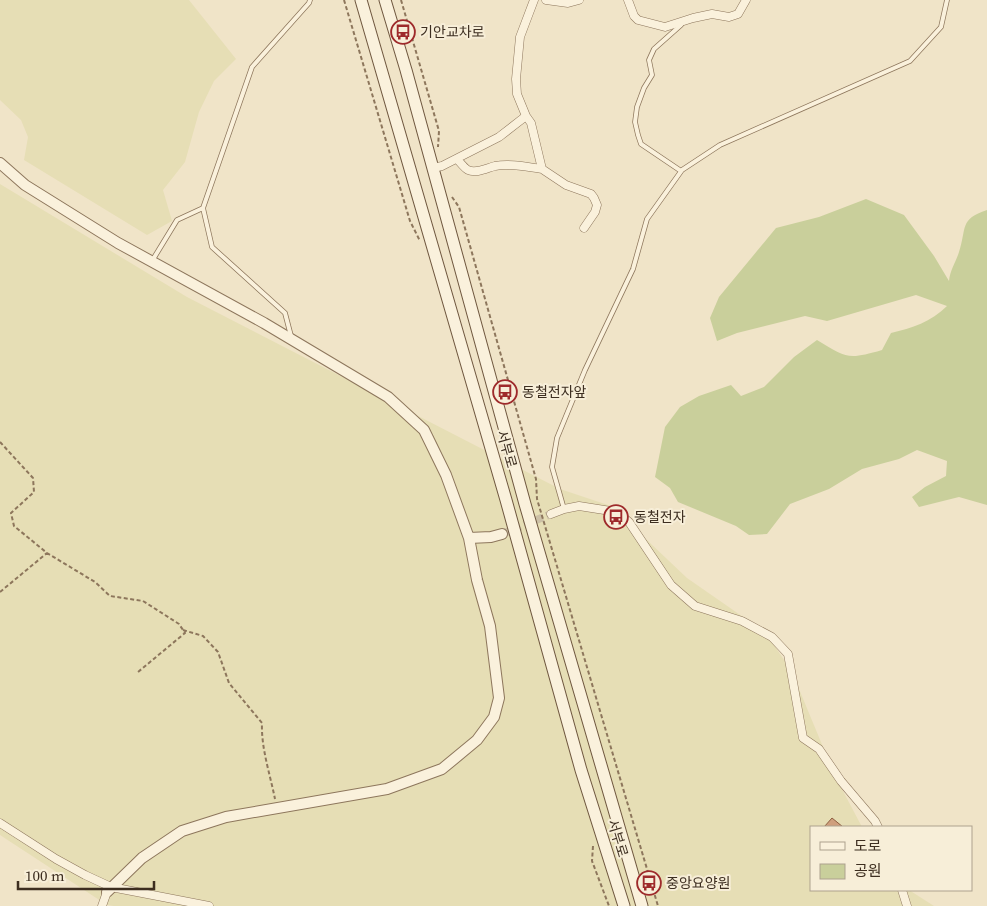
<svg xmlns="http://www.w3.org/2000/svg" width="987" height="906" viewBox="0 0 987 906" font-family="'Source Serif 4','Noto Sans KR',serif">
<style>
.farmland{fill:#e6deb5}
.green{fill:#c9cf9b}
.building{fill:#cf9f7d;stroke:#8d5f41;filter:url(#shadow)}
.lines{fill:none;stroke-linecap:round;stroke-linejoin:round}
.minor-tunnel{stroke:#ccc0a6;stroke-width:8;stroke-dasharray:8 4;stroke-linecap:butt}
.service-casing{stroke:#8d765c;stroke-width:5.5}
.minor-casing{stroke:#8d765c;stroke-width:9}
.tertiary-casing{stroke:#8d765c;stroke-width:12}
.secondary-casing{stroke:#6f573f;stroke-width:13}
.path{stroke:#8d765c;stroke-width:2;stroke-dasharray:4 2.5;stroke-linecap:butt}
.service{stroke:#faf1dc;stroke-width:4}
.minor{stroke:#faf1dc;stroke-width:8}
.tertiary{stroke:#faf1dc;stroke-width:10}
.secondary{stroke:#faf1dc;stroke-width:11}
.labels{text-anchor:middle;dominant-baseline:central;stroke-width:4;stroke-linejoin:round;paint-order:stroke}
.poi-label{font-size:14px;fill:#3d2e20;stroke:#f7eed8;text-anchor:start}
.street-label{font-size:14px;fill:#3d2e20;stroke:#f7eed8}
</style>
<defs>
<filter id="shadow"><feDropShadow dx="3" dy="3" stdDeviation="0" flood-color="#0004"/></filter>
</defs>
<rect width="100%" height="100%" fill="#f0e4c8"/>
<path class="farmland" d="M0,0H189L236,59L214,81L199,112L185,162L163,190L172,221L147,235L24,160L28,137L21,120L0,100Z
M0,184L187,297L560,489L611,506L687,578L766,633L792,672L835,776L862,827H811V890H909L934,906H114L107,905L0,835Z"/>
<path class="green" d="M866,199L904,215L934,256L949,281C950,270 956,262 959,252C967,228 959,219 987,210V505L959,497L919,507L912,497L925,487L946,476L947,461L917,450L899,459L862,469L829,489L790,504L767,534L749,535L736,526L678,502L670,488L655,477L665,427L680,407L699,396L731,385L741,396L764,387L794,357L817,340C846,358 848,360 882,350L891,333C912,328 931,322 947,306L916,295L827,321L805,316L737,333L717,341L710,318L719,297L776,228L819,217Z"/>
<path class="building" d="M832,818L843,827H824Z"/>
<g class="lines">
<path class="minor-tunnel" d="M502,534L551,514"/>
<g class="service-casing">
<path id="service" d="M681,171L641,144L638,135L635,122L637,107L644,88L652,75L649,60L654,49L681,25
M152,261L177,220L203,208
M291,336L285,313L212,247L203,208L252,67L309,3L310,0
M564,509L552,467L557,438L585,370L633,269L647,219L682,170L720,145L910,61L941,27L947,0"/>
</g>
<g class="minor-casing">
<path id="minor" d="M546,0L568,3L579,0
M628,0L634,16L638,20L665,27L693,18L712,14L729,17L738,14L746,0
M526,116L531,123L542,169L566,185L591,194L594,198L597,205L595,212L584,228
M457,159C460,162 464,168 468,170C476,174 487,168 495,166C510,163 527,167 542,169
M433,168L442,166L499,137L526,116L517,94L516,79L520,37L534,0
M551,514L564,509L579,506L617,512L629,522L671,585L695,606L742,621L772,637L788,654L803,738L819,749L841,781L875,821L878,827
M0,823L56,859L85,875L111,887L209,906
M902,890L907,906
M102,906L107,892"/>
</g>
<g class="tertiary-casing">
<path id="tertiary" d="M0,163L25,185L118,243L264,323L388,397L424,430L446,475L469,538L477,580L490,626L499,698L494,717L477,740L442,769L387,789L226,817L182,831L142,858L107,892
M469,538L491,537L502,534"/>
</g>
<g class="secondary-casing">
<path id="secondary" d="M361,0L506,500L581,770L624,906
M385,0L406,70L525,504L642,906"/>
</g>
<path class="path" d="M344,0L410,221L420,241
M401,0L439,131L438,147
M452,197L459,207L536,479L537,499L658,906
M0,442L33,478L34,492L11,513L14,526L47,553L95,582L110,596L143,601L179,624L185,633L138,672
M0,592L47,553
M183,630L203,636L218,652L229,683L262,723C261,748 270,774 275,799
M593,846L592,861L609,906"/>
<use href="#service" class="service"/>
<use href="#minor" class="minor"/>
<use href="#tertiary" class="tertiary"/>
<use href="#secondary" class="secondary"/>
</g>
<defs>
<g id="bus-ring" transform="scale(1.25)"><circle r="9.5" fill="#f7eed8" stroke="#9e2a2b" stroke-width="1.5"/><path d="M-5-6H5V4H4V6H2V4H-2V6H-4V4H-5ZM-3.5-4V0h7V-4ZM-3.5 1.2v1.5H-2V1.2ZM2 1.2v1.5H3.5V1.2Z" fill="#9e2a2b"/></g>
</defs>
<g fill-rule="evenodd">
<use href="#bus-ring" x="403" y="32"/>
<use href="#bus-ring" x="505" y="392"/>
<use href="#bus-ring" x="616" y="517"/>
<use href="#bus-ring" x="649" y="883"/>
</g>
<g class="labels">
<g class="poi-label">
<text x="420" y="32">기안교차로</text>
<text x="522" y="392">동철전자앞</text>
<text x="634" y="517">동철전자</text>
<text x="666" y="883">중앙요양원</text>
</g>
<g class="street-label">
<text transform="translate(507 449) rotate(74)">서부로</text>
<text transform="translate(618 838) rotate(73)">서부로</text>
</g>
</g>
<rect x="810" y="826" width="162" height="65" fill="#f7eed8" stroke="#ada18e"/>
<rect x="820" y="842" width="25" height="8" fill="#faf1dc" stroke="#ada18e"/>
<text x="854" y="851" font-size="15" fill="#3d2e20">도로</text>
<rect x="820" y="864" width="25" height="15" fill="#c9cf9b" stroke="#ada18e"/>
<text x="854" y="876" font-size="15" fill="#3d2e20">공원</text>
<path d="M18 881v8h136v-8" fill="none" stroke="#3d2e20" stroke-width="2.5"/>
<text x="25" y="881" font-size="15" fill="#3d2e20" stroke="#f7eed8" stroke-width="4" paint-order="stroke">100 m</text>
</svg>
